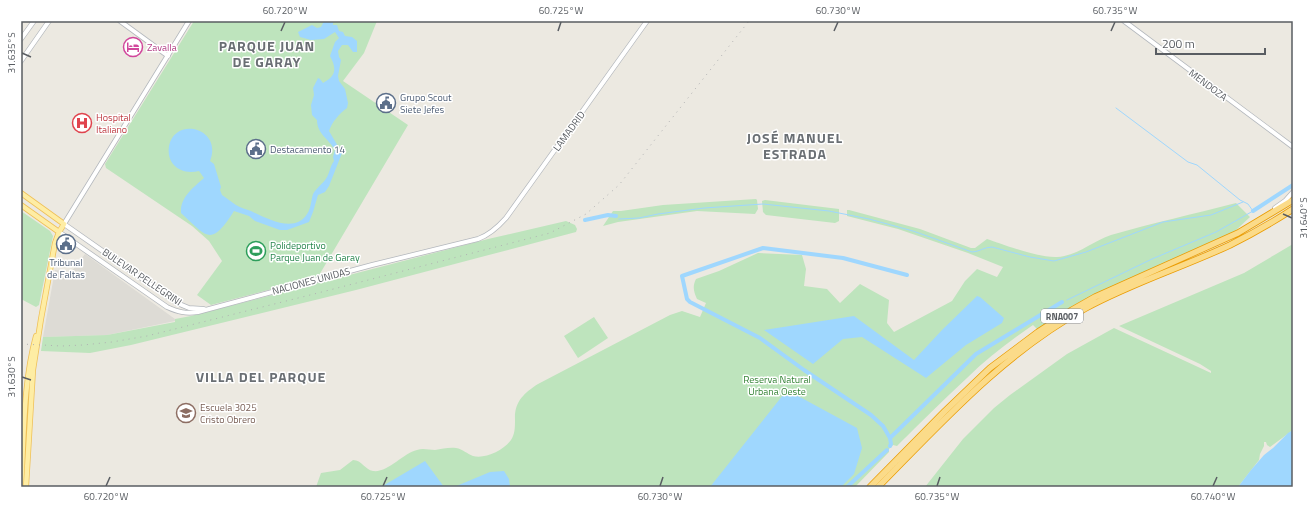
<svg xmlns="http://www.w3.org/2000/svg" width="1314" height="508" viewBox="0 0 1314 508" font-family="'Titillium Web',sans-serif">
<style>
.industrial{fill:#dddbd5}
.green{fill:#bee4bd}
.water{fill:#9fd7fe}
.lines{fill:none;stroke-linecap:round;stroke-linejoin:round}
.stream{stroke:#9fd7fe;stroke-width:1}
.canal{stroke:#9fd7fe;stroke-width:4}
.secondary-casing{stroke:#b4b8bd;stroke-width:5.5}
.primary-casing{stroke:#efc057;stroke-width:6}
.highway-casing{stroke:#ea9c03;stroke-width:7}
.secondary{stroke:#fff;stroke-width:4}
.primary{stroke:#feeda4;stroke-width:4.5}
.highway{stroke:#fbdb89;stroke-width:5.5}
.rail{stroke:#b0b1b2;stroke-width:1;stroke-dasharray:1 5;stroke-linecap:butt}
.ticks{fill:none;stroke:#595d62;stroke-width:1.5}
.labels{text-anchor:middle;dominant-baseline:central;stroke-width:3;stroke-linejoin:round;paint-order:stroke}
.shield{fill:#fff;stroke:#8b8e91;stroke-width:1}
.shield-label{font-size:9px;font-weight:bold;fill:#595d62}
.hotel-label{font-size:10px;fill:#b23c85;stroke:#fff;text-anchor:start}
.street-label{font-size:10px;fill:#595d62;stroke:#fff}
.service-label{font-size:10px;fill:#4e5e75;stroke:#fff;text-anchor:start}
.health-label{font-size:10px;fill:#be3a42;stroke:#fff;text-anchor:start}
.leisure-label{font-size:10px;fill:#27864d;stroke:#fff;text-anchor:start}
.park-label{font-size:10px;fill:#368437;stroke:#fff}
.education-label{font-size:10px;fill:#785e54;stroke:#fff;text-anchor:start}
.district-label{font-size:14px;font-weight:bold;letter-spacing:1px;fill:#6a6f74;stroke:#fff}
.neatline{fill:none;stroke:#595d62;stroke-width:1.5}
.ticks-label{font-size:10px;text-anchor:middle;fill:#595d62}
</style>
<rect width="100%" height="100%" fill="#ece9e1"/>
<path class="industrial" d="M85,254L175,319V321L107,335L43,337L55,270L71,272Z"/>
<path class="green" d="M194,21H377L364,53L343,81L408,125L318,277L211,305L197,295L222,261L209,241L192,226L106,168L105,164Z
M756,199L757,200L758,209L755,214L697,211L618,222L603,226L613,211H621L663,205Z
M765,200L839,209V221L835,223L766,215L763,212L762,201Z
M1236,203L1250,217L1233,233L1078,303L1037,329L1033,325C1010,341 987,358 967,378C943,400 920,423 897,446L893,445L889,449V452L855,487H316L321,473L340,470L353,460C362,460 365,470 373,471C388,473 403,453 417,450C423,448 429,450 435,450C442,449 449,447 456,448C463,449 467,454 473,456C485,459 503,451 511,440C515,434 515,427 515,420C514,402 524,393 538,384L670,315L682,311L700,317L706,303L697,299C694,292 692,287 696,279L719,271L758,253L802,255L806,269L804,286L827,289L840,303L860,284L889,300L887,323L894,332L952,301L965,281L977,269L997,277L1003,267L968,253L898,229L847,216V210H849L920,229L971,248H975L987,239C1004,245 1040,258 1057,257C1077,256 1093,241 1111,235C1152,223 1194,214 1236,203Z
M21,211L50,231L53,236L39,305L36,307L21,299Z
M566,221L575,225L577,229L576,232L356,290L131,345L90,353L41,351L43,337L107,335L175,322V319L191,316L488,239Z
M1293,244V430L1270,447L1267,445L1266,442H1264V446L1260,454L1259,460L1238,487H925L963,439L994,408L1010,395L1067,354L1114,328L1211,373V371L1200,364L1119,326L1244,273Z
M594,317L608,338L578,358L564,336Z"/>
<path class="water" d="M324,21H333V25H337L339,31L343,32L345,36L352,37L357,41V52H353L348,45H342L338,51L339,57L341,60L338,76L339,81L345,89L348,103L347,108C339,114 332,122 329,131L342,153L329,186L325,192L318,195L313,212L309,222L287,230H280L255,221L249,216L234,211C211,247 208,238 181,213C180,197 193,188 204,178L199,171C189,173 180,172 173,164C169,159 168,153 169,146C175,116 223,128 210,161L214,164L221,187L220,190L222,195C227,198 231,202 236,205C241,208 246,209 251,211C266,218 295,234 307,214C311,209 311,200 313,194C317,187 323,184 327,177C330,172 330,166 334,161L333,157L335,150C329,139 317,134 317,120L312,115L311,105L314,95L313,88L318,78L320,79L323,83C336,76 337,69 330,56L335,42L339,38L335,32L324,39L311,40L300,37L298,32L312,25L317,28L321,27Z
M977,296L980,297L1004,318L1002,323L966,345L926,378L862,337L843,339L813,364L764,330L854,316L914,360L942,330Z
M787,390L857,428L862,448L854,474L841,487H710Z
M1293,430V487H1238L1251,470L1264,455L1273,448L1288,433Z
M425,461L444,487H381Z
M504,471L509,479L510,487H454L490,472Z"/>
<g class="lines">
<path class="stream" d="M619,219L639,218L658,214L704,208L763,204L829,211L869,219L913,231L972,252C979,252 984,247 992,247L1030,257L1054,261L1086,252L1163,222L1211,215L1243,202
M1067,300L1152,259L1216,232L1253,211L1248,204L1240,200L1197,165L1188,162L1116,108"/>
<path class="canal" d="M1253,211L1293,185
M585,220L608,215L616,216
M890,438L976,354L1062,302
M890,446L891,444L890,438L883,426L871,415L804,370L760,338L690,302L687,299L682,276L763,248L843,258L907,275
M847,487L887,450"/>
<g class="secondary-casing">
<path id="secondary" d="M120,21L168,56
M189,21L64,224L177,303L189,308L204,309
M1124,21L1293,147
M21,39L34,21
M21,61L49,21
M1275,208L1285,201L1293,192
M59,232L167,307C178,312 186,314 198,312L372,265L478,239C489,235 498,227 506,218L647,21"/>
</g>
<g class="primary-casing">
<path id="primary" d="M21,193L64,224L59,232L55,243L41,319L33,370L26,487
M21,205L59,232
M21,487C24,438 23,383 36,336"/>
</g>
<g class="highway-casing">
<path id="highway" d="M870,487L945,411L990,368L1038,332L1072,310L1095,297L1238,233L1293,200
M878,487C943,421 1004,353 1086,308C1132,283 1183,267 1230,245C1252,234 1273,222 1293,209"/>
</g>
<use href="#secondary" class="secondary"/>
<use href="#primary" class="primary"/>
<use href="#highway" class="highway"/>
<path class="rail" d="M21,344L62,346L83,345L112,342L147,336L314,294L550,233L586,214L619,185L749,21"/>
</g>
<path class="ticks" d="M281,31L285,22M558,31L561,22M834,31L838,22M1111,31L1115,22M22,53L31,57M1283,214L1292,218M22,377L31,380M106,486L110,477M383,486L387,477M660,486L663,477M937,486L940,477M1213,486L1217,477"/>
<defs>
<g id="hotel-ring" transform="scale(1)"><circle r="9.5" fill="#fff" stroke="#d1479c" stroke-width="1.5"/><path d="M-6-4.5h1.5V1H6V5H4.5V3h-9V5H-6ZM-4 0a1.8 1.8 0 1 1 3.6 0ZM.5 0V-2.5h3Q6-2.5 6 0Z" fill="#d1479c"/></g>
<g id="civic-ring" transform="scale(1)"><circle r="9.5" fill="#fff" stroke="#5c6f8a" stroke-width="1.5"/><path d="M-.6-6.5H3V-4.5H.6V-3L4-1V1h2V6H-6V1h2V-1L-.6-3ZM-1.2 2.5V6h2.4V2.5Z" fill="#5c6f8a"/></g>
<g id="hospital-ring" transform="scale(1)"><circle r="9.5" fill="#fff" stroke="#e0444e" stroke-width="1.5"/><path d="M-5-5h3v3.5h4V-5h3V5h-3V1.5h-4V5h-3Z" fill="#e0444e"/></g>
<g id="stadium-ring" transform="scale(1)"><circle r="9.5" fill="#fff" stroke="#2e9e5b" stroke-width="1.5"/><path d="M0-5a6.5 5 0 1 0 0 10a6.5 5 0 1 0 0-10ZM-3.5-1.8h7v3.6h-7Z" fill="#2e9e5b"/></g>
<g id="school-ring" transform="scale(1)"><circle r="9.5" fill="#fff" stroke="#8d6e63" stroke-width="1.5"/><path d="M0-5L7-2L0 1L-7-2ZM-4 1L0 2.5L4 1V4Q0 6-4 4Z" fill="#8d6e63"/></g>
</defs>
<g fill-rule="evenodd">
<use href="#hotel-ring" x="133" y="47"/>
<use href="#civic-ring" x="386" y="103"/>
<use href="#hospital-ring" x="82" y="123"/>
<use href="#civic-ring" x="256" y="149"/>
<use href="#civic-ring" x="66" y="244"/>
<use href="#stadium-ring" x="256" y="251"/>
<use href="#school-ring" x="186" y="413"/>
</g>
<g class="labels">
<rect class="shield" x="1041" y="309" width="42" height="14" rx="3"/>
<g class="shield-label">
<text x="1062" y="316">RNA007</text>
</g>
<g class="hotel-label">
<text x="147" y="47">Zavalla</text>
</g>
<g class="street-label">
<text transform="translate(1208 85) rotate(37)">MENDOZA</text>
<text transform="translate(569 131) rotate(-54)">LAMADRID</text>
<text transform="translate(142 277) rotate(34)">BULEVAR PELLEGRINI</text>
<text transform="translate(311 281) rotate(-15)">NACIONES UNIDAS</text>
</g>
<g class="service-label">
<text x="400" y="97">Grupo Scout<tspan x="400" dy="12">Siete Jefes</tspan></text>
<text x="270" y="149">Destacamento 14</text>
<text x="66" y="262" text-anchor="middle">Tribunal<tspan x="66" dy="12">de Faltas</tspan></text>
</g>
<g class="health-label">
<text x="96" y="117">Hospital<tspan x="96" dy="12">Italiano</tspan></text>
</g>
<g class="leisure-label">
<text x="270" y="245">Polideportivo<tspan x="270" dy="12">Parque Juan de Garay</tspan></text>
</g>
<g class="park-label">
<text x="777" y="379">Reserva Natural<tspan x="777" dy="12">Urbana Oeste</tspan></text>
</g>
<g class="education-label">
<text x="200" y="407">Escuela 3025<tspan x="200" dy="12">Cristo Obrero</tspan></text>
</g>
<g class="district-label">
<text x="267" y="45">PARQUE JUAN<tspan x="267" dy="16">DE GARAY</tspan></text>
<text x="795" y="137">JOSÉ MANUEL<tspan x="795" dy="16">ESTRADA</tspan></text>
<text x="261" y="376">VILLA DEL PARQUE</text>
</g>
</g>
<rect width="1314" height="508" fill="none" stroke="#ffffff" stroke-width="44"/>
<path d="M1156 48v6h109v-6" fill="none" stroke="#595d62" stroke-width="2"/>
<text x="1162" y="48" font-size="12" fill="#595d62" stroke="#ffffff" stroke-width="3" paint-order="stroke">200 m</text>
<rect x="22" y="22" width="1270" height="464" class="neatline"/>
<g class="ticks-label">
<text x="285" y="14">60.720°W</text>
<text x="561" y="14">60.725°W</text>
<text x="838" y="14">60.730°W</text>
<text x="1115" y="14">60.735°W</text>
<text transform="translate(11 53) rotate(-90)" y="4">31.635°S</text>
<text transform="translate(1303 218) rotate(-90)" y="4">31.640°S</text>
<text transform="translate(11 377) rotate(-90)" y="4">31.630°S</text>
<text x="106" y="500">60.720°W</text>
<text x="383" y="500">60.725°W</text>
<text x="660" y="500">60.730°W</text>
<text x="937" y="500">60.735°W</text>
<text x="1213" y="500">60.740°W</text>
</g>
</svg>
